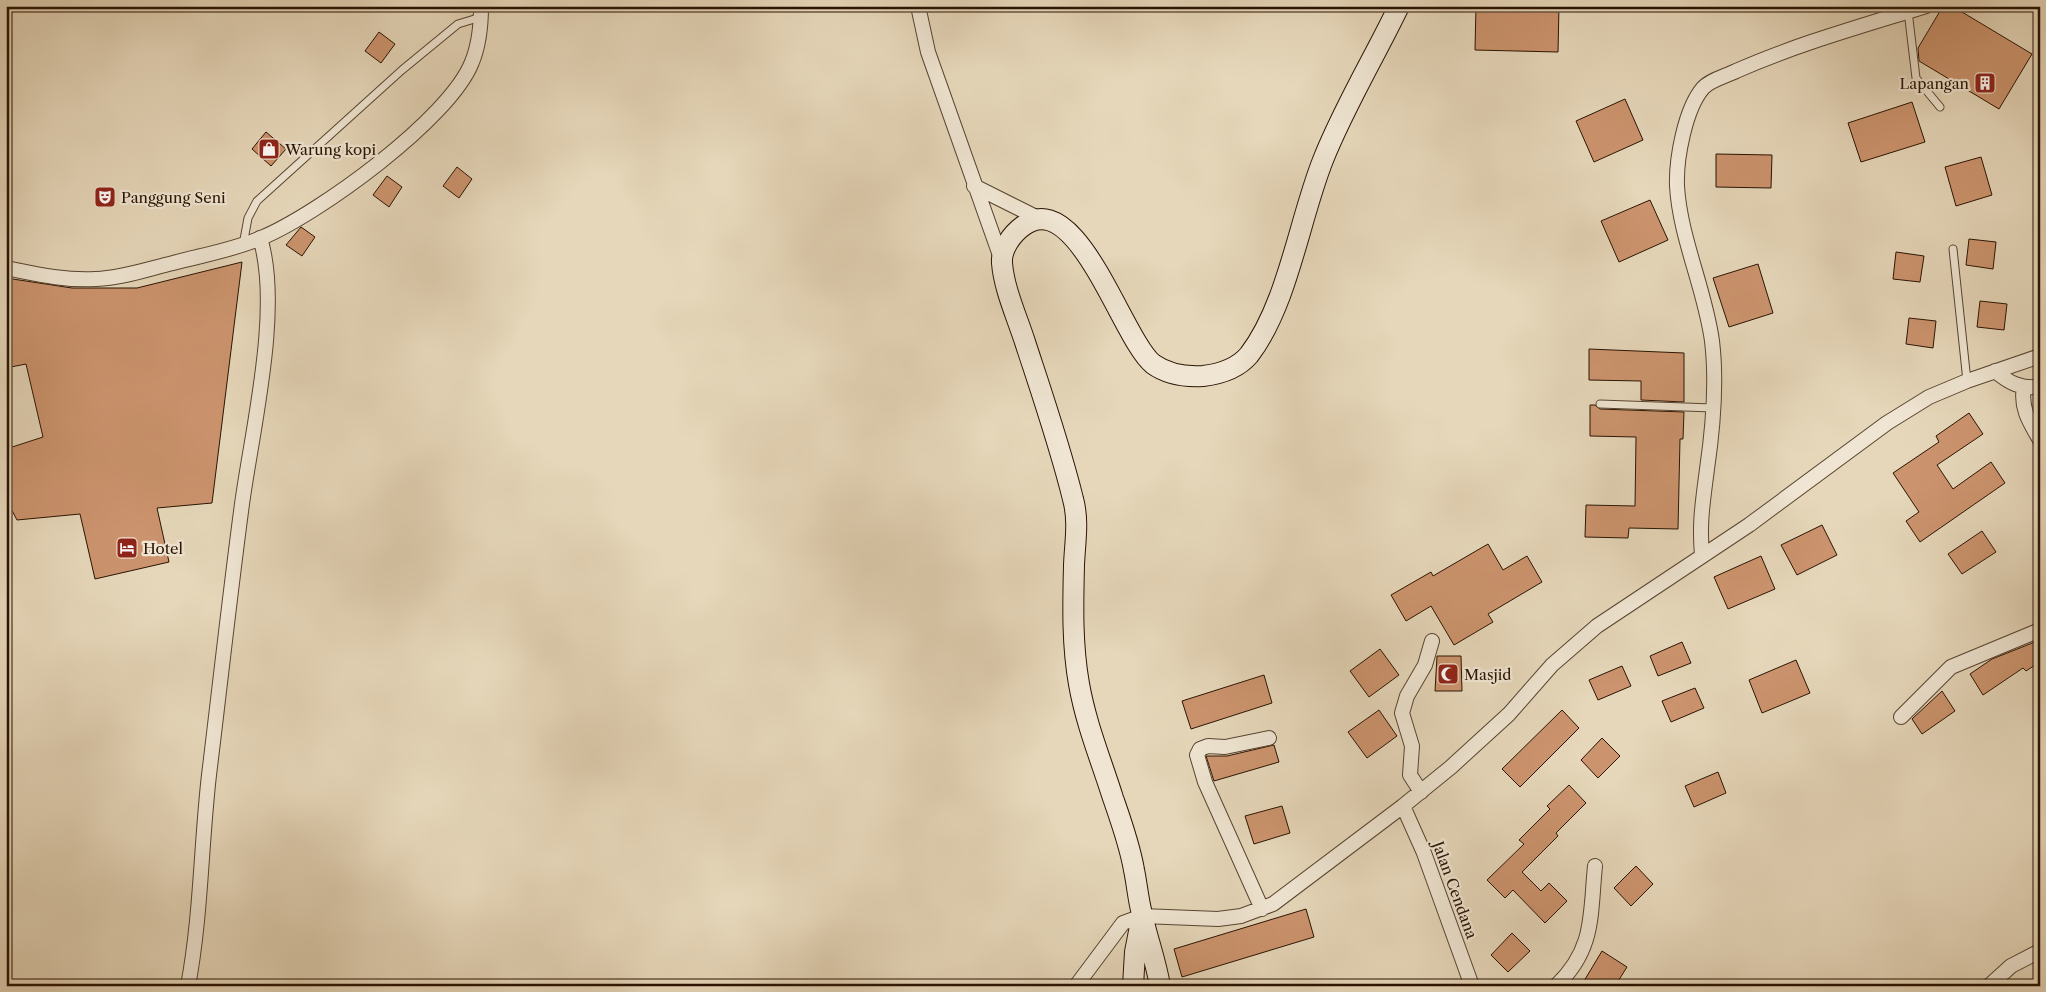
<svg xmlns="http://www.w3.org/2000/svg" width="2046" height="992" viewBox="0 0 2046 992" font-family="'Libre Caslon Text',serif">
<style>
.building{fill:#cc946e;stroke:#291302}
.lines{fill:none;stroke-linecap:round;stroke-linejoin:round}
.lane-casing{stroke:#584430;stroke-width:9}
.street-casing{stroke:#584430;stroke-width:16}
.secondary-casing{stroke:#291302;stroke-width:22}
.lane{stroke:#efe5d2;stroke-width:7}
.street{stroke:#efe5d2;stroke-width:14}
.secondary{stroke:#efe5d2;stroke-width:20}
.labels{text-anchor:middle;dominant-baseline:central;stroke-width:4.5;stroke-linejoin:round;paint-order:stroke}
.poi-label{font-size:15px;fill:#291302;stroke:#efe5d2;text-anchor:start}
.street-label{font-size:15px;fill:#291302;stroke:#efe5d2}
</style>
<rect width="100%" height="100%" fill="#e6d7ba"/>
<filter id="stains"><feTurbulence type="fractalNoise" baseFrequency=".004" numOctaves="4"/><feColorMatrix values="0 0 0 0 .2 0 0 0 0 .09 0 0 0 0 .02 0 0 0 .5 -.17"/></filter>
<radialGradient id="worn" r=".72"><stop offset=".6" stop-color="#630" stop-opacity="0"/><stop offset="1" stop-color="#630" stop-opacity=".3"/></radialGradient>
<path class="building" d="M1476,6H1559L1558,52L1475,50Z
M1943,6H1952L2032,54L1999,109L1919,61L1918,48Z
M379,32L395,44L381,63L365,51Z
M1625,99L1643,140L1594,162L1576,121Z
M1912,102L1925,142L1861,162L1848,123Z
M266,132L286,149L271,166L252,149Z
M1716,154L1772,155L1771,188L1716,187Z
M1981,157L1992,195L1956,206L1945,167Z
M457,167L472,179L459,198L443,186Z
M387,176L402,187L389,207L373,195Z
M1650,200L1668,240L1619,262L1601,221Z
M301,227L315,237L302,256L286,245Z
M1969,239L1996,242L1993,269L1966,265Z
M1896,252L1924,256L1920,282L1893,279Z
M242,262L212,503L157,508L169,562L95,579L80,514L17,520L6,499V449L43,437L26,364L6,368V278L72,288H137Z
M1758,264L1773,313L1729,327L1713,278Z
M1980,301L2007,304L2004,330L1977,327Z
M1909,318L1936,321L1933,348L1906,344Z
M1589,349L1684,353V402L1641,400V381L1589,380Z
M1590,405H1595L1600,409L1684,412L1683,439H1680L1678,529L1629,528L1628,538L1585,537L1586,505L1635,506L1636,437L1590,436Z
M1969,413L1983,434L1937,465L1953,489L1991,462L2005,483L1920,542L1906,521L1919,512L1893,473L1939,442L1936,436Z
M1822,525L1837,555L1797,575L1781,545Z
M1982,531L1996,552L1962,574L1948,554Z
M1488,544L1503,570L1527,556L1542,582L1488,614L1493,622L1454,645L1431,606L1406,621L1391,595L1431,572L1433,576Z
M1761,556L1775,589L1728,609L1714,577Z
M2040,640V662L2026,671L2023,668L1983,695L1970,674L1992,659Z
M1682,642L1691,663L1658,676L1650,656Z
M1380,649L1399,675L1369,697L1350,671Z
M1437,656H1461L1462,691H1435Z
M1796,660L1810,693L1762,713L1749,680Z
M1622,666L1631,686L1598,700L1589,680Z
M1264,675L1272,703L1191,729L1182,701Z
M1695,688L1704,708L1671,722L1662,701Z
M1942,691L1955,711L1922,734L1912,719Z
M1379,710L1397,736L1367,758L1348,732Z
M1562,710L1579,728L1520,787L1502,769Z
M1602,738L1620,756L1598,778L1581,760Z
M1274,745L1279,762L1214,781L1206,756H1227Z
M1718,772L1726,793L1694,807L1685,786Z
M1569,785L1586,803L1556,833L1558,836L1522,872L1541,891L1549,883L1567,901L1545,923L1513,890L1505,898L1487,880L1524,844L1519,840L1550,809L1547,806Z
M1282,806L1290,833L1254,844L1245,816Z
M1636,866L1653,884L1631,906L1614,888Z
M1306,909L1314,937L1182,977L1174,949Z
M1512,933L1530,951L1508,972L1491,955Z
M1602,951L1627,967L1615,986H1581Z"/>
<g class="lines">
<g class="lane-casing">
<path id="lane" d="M1908,11L1916,78L1940,107
M243,245L248,218L257,201L402,70L458,24L481,17
M1953,249L1967,381
M1600,404L1713,408"/>
</g>
<g class="street-casing">
<path id="street" d="M918,6L928,52L1002,261
M974,186L1040,219
M6,268C36,274 65,281 96,279C122,278 148,269 173,263C203,255 233,250 261,238C317,215 450,119 472,62C479,45 481,24 481,6
M1995,371C2009,383 2021,389 2040,387
M2024,387C2020,408 2030,423 2040,440
M1702,555C1699,522 1703,501 1707,469C1713,428 1717,382 1712,341C1705,289 1680,238 1677,186C1676,159 1685,109 1703,88C1710,80 1726,76 1736,71C1797,44 1862,26 1926,6
M1901,717L1951,667L2040,630
M1421,792L1410,775L1412,746L1402,713L1407,696L1425,665L1432,641
M1403,806L1424,853L1472,986
M1262,909L1205,782L1197,755L1200,749L1208,746L1225,747L1269,738
M188,986C201,917 201,845 209,775C220,685 230,594 242,504C252,430 282,308 260,238
M1076,986L1123,923L1142,916L1218,919L1241,916L1273,904L1403,806L1451,767L1509,714L1552,665L1597,626L1749,525L1887,423L1929,397L1967,381L2040,356
M1556,986C1595,949 1590,915 1595,866
M1989,986L2011,966L2040,951"/>
</g>
<g class="secondary-casing">
<path id="secondary" d="M1133,986L1135,952L1142,916
M1160,986C1156,961 1147,938 1142,914C1138,899 1137,884 1134,870C1130,846 1121,821 1113,798C1101,760 1086,724 1079,684C1072,645 1073,605 1074,565C1075,542 1079,521 1073,499C1060,446 1042,394 1025,342C1017,317 1004,289 1002,263C1001,249 1012,234 1023,226C1077,185 1122,339 1153,364C1167,374 1186,377 1203,376C1220,374 1238,368 1249,355C1288,304 1299,220 1323,160C1344,107 1374,58 1399,6"/>
</g>
<use href="#lane" class="lane"/>
<use href="#street" class="street"/>
<use href="#secondary" class="secondary"/>
</g>
<defs>
<g id="building-square" transform="scale(1.125)"><rect x="-9" y="-9" width="18" height="18" rx="4" fill="#8f2418" stroke="#efe5d2"/><path d="M-4-6H4V6H1V3H-1V6H-4ZM-2.5-4.3h1.7v1.8h-1.7ZM.8-4.3h1.7v1.8H.8ZM-2.5-1h1.7V.8h-1.7ZM.8-1h1.7V.8H.8Z" fill="#fff"/></g>
<g id="shop-square" transform="scale(1.125)"><rect x="-9" y="-9" width="18" height="18" rx="4" fill="#8f2418" stroke="#efe5d2"/><path d="M-5-2.5h2.3a2.7 3.5 0 0 1 5.4 0H5L5.5 6h-11ZM-1.5-2.5h3a1.5 2.3 0 0 0-3 0Z" fill="#fff"/></g>
<g id="theatre-square" transform="scale(1.125)"><rect x="-9" y="-9" width="18" height="18" rx="4" fill="#8f2418" stroke="#efe5d2"/><path d="M-5-5.5Q0-4 5-5.5V0Q5 5 0 6Q-5 5-5 0ZM-3.3-2.5H-1v1.5H-3.3ZM1-2.5H3.3v1.5H1ZM-2.8 1Q0 5.5 2.8 1Z" fill="#fff"/></g>
<g id="hotel-square" transform="scale(1.125)"><rect x="-9" y="-9" width="18" height="18" rx="4" fill="#8f2418" stroke="#efe5d2"/><path d="M-6-4.5h1.5V1H6V5H4.5V3h-9V5H-6ZM-4 0a1.8 1.8 0 1 1 3.6 0ZM.5 0V-2.5h3Q6-2.5 6 0Z" fill="#fff"/></g>
<g id="mosque-square" transform="scale(1.125)"><rect x="-9" y="-9" width="18" height="18" rx="4" fill="#8f2418" stroke="#efe5d2"/><path d="M3.5-4.9A6 6 0 1 0 3.5 4.9A5 5 0 1 1 3.5-4.9Z" fill="#fff"/></g>
</defs>
<g fill-rule="evenodd">
<use href="#building-square" x="1985" y="83"/>
<use href="#shop-square" x="269" y="149"/>
<use href="#theatre-square" x="105" y="197"/>
<use href="#hotel-square" x="127" y="548"/>
<use href="#mosque-square" x="1448" y="674"/>
</g>
<g class="labels">
<g class="poi-label">
<text x="1969" y="83" text-anchor="end">Lapangan</text>
<text x="285" y="149">Warung kopi</text>
<text x="121" y="197">Panggung Seni</text>
<text x="143" y="548">Hotel</text>
<text x="1464" y="674">Masjid</text>
</g>
<g class="street-label">
<text transform="translate(1455 890) rotate(70)">Jalan Cendana</text>
</g>
</g>
<rect width="2046" height="992" fill="none" stroke="#e6d7ba" stroke-width="25"/>
<rect x="8" y="8" width="2031" height="977" fill="none" stroke="#291302" stroke-width="2.5"/>
<rect x="12" y="12" width="2021" height="967" fill="none" stroke="#291302"/>
<rect width="100%" height="100%" filter="url(#stains)"/>
<rect width="100%" height="100%" fill="url(#worn)"/>
</svg>
